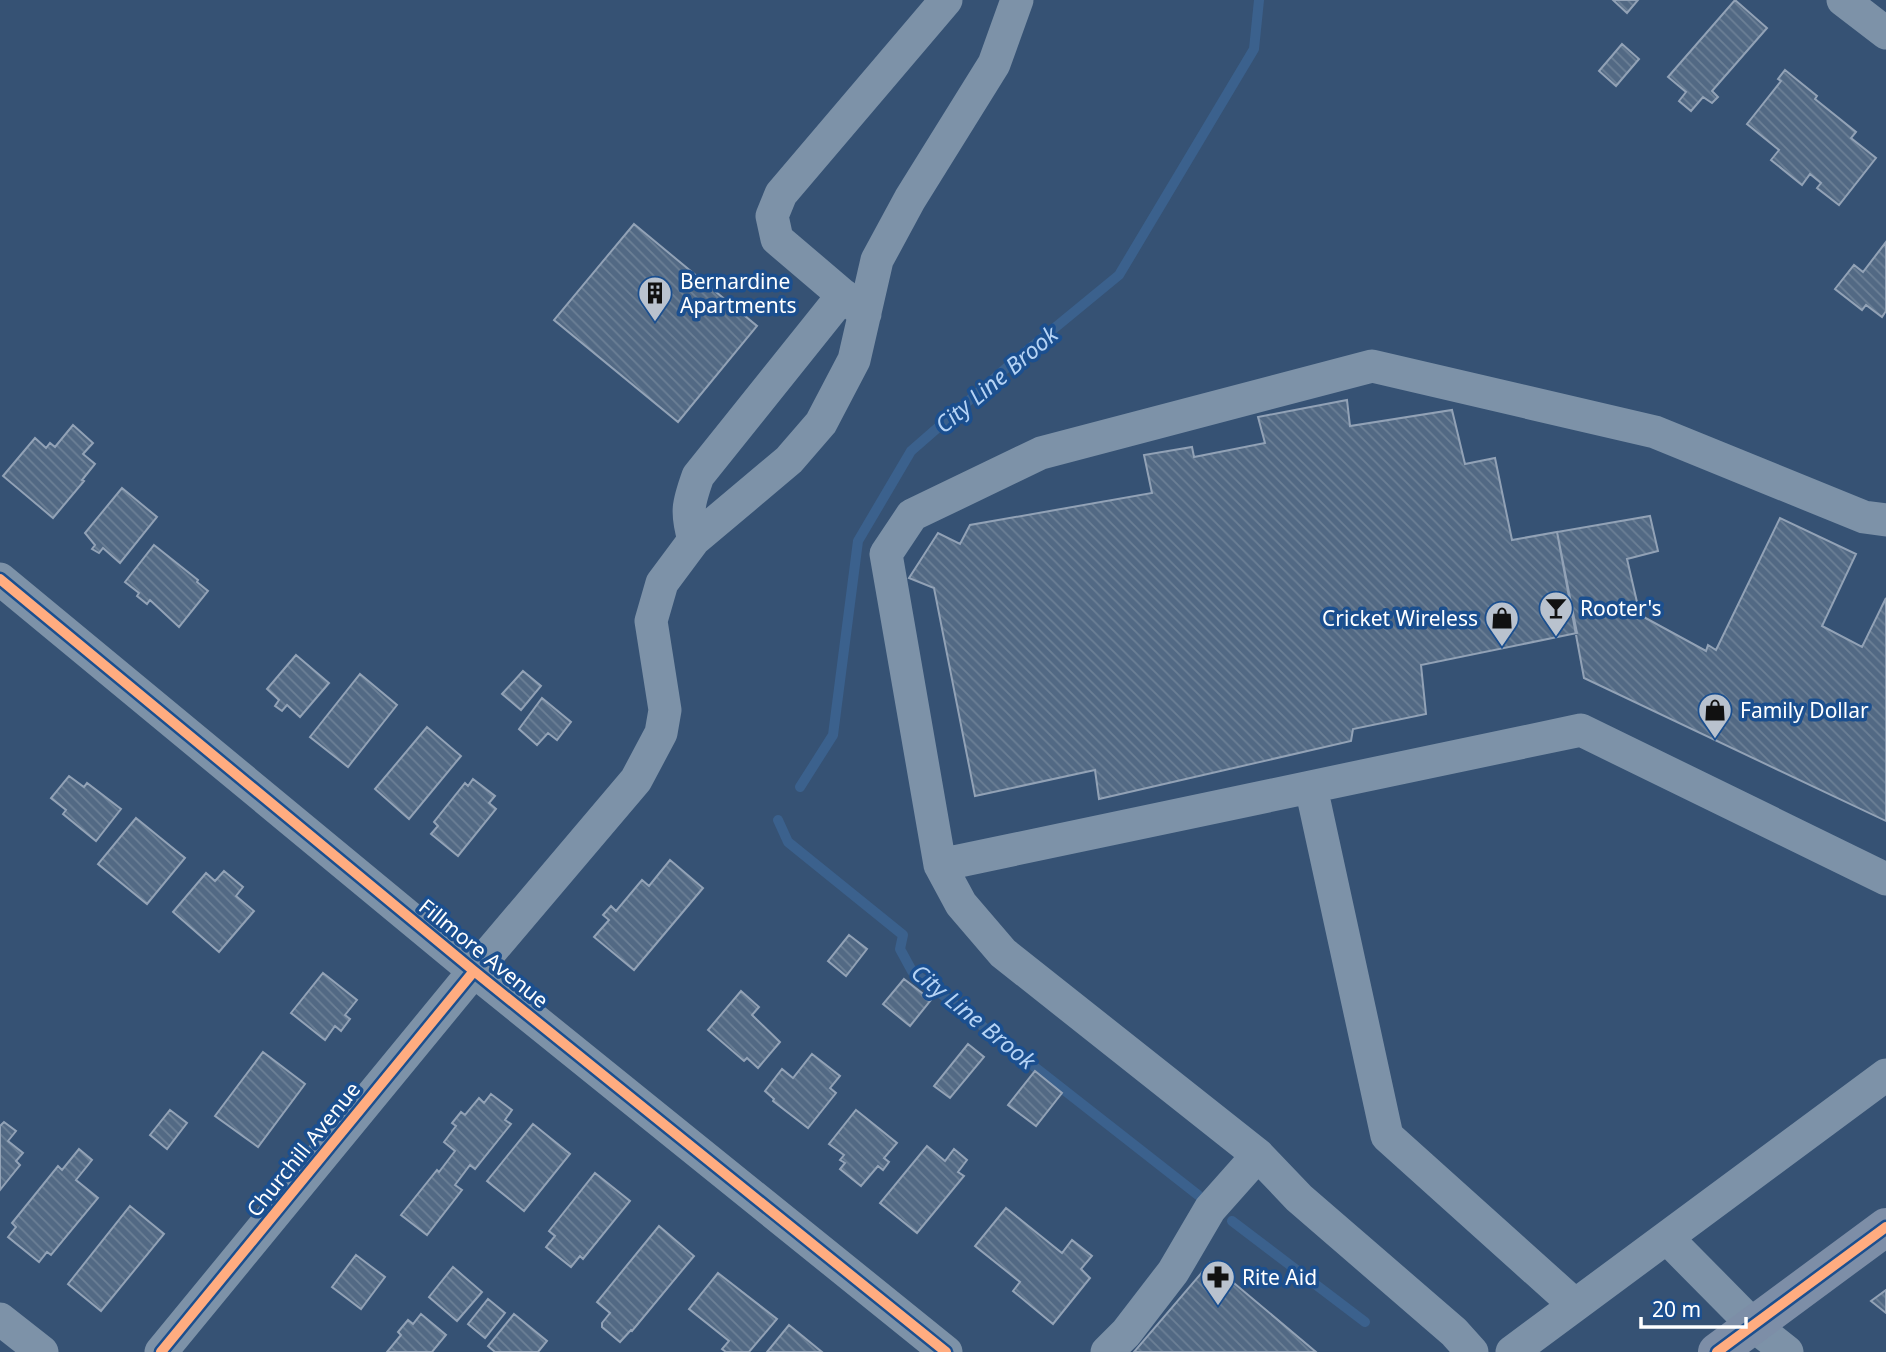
<svg xmlns="http://www.w3.org/2000/svg" width="1886" height="1352" viewBox="0 0 1886 1352" font-family="'Noto Sans',sans-serif">
<style>
.lines{fill:none;stroke-linecap:round;stroke-linejoin:round}
.stream{stroke:#3b618d;stroke-width:10}
.building{fill:url(#building-back-hatch);stroke:#92a2b6;stroke-width:2}
.minor{stroke:#7d92a8;stroke-width:33}
.major{stroke:#7d8ea7;stroke-width:38}
.cycleway-casing{stroke:#1b4f8f;stroke-width:15}
.cycleway{stroke:#ffac80;stroke-width:10}
.labels{text-anchor:middle;dominant-baseline:central;stroke-width:7;stroke-linejoin:round;paint-order:stroke}
.poi-label{font-size:21px;fill:#fff;stroke:#1b4f8f;text-anchor:start}
.street-label{font-size:21px;fill:#fff;stroke:#1b4f8f}
.water-label{font-size:23px;font-style:italic;fill:#b5d3f5;stroke:#1b4f8f}
</style>
<defs>
<pattern id="building-back-hatch" width="6" height="6" patternUnits="userSpaceOnUse" patternTransform="scale(1.75)"><rect width="6" height="6" fill="#526984"/><path d="M-1 5l2 2M0 0l6 6M5-1l2 2" fill="none" stroke="#6c8096"/></pattern>
</defs>
<rect width="100%" height="100%" fill="#365274"/>
<g class="lines">
<path class="stream" d="M800,787L833,735L858,541L911,451L1012,363L1119,275L1254,49L1259,0
M778,820L788,842L903,935L900,949L912,971L1198,1195
M1232,1221L1365,1322"/>
</g>
<path class="building" d="M1613,0H1638L1627,13Z
M1735,0L1767,28L1712,91L1718,97L1712,103L1703,97L1691,111L1679,101L1686,92L1668,77Z
M1622,44L1639,59L1616,86L1599,71Z
M1785,70L1817,96L1815,99L1856,132L1851,138L1876,158L1839,205L1817,188L1821,183L1810,174L1802,185L1771,160L1779,150L1747,124L1781,81L1778,79Z
M634,224L757,326L678,422L554,320Z
M1886,242V311L1882,317L1866,305L1862,310L1835,289L1854,265L1863,272Z
M1347,400L1350,426L1452,410L1465,464L1495,458L1512,540L1557,532L1577,633L1421,665L1426,714L1353,729L1351,741L1099,799L1095,770L975,796L934,588L909,578L938,533L960,544L970,525L1152,493L1144,455L1192,447L1194,457L1265,443L1258,417Z
M73,425L93,443L83,454L95,464L82,480L84,481L53,518L3,476L35,438L46,448L50,443L55,447Z
M122,488L157,517L120,563L103,548L99,553L92,549L95,545L85,533Z
M1650,516L1658,551L1627,559L1640,615L1706,651L1708,645L1716,650L1780,518L1856,554L1822,626L1862,647L1886,598V821L1584,678L1557,532Z
M154,545L198,580L197,582L208,591L179,627L150,600L147,604L137,596L139,593L125,582Z
M296,655L329,683L300,717L287,705L282,711L275,706L279,700L267,689Z
M523,671L541,686L521,710L502,694Z
M360,674L397,705L348,767L310,737Z
M542,698L571,722L557,740L548,733L537,745L519,729Z
M427,727L461,756L409,819L375,789Z
M69,776L84,787L87,783L121,809L96,841L63,814L66,810L51,798Z
M473,779L495,796L489,803L496,809L458,856L431,834L438,826L434,822L465,783L468,786Z
M136,818L185,858L147,904L98,864Z
M670,860L703,888L634,970L594,937L609,920L603,915L611,906L616,911L642,880L649,886Z
M224,871L243,887L236,896L254,911L219,952L173,912L206,873L215,881Z
M849,935L867,949L846,976L828,961Z
M323,973L357,1000L345,1015L350,1019L341,1031L335,1026L325,1040L291,1013Z
M904,979L931,1000L910,1026L883,1004Z
M741,991L759,1007L752,1015L780,1042L758,1068L747,1058L744,1061L708,1030Z
M968,1044L984,1057L950,1098L934,1086Z
M263,1052L305,1084L258,1147L215,1116Z
M812,1054L840,1076L830,1088L836,1093L808,1128L773,1101L774,1099L765,1091L782,1069L793,1078Z
M1035,1071L1062,1093L1036,1126L1008,1105Z
M491,1094L512,1110L505,1120L511,1124L475,1169L470,1165L455,1185L462,1190L427,1235L401,1215L437,1170L439,1172L455,1151L444,1142L456,1126L452,1123L461,1112L465,1115L479,1098L484,1103Z
M170,1110L187,1123L167,1149L150,1135Z
M856,1110L897,1143L884,1158L889,1162L883,1170L878,1166L861,1186L840,1169L845,1163L840,1160L844,1155L829,1144Z
M4,1122L16,1131L8,1141L23,1153L16,1161L20,1165L0,1190V1126Z
M533,1124L570,1154L524,1211L487,1181Z
M927,1146L945,1161L954,1149L967,1160L958,1172L964,1176L917,1233L880,1203Z
M79,1149L92,1160L76,1180L98,1198L51,1255L47,1252L39,1262L8,1237L16,1227L12,1223L58,1166L62,1170Z
M595,1173L630,1201L583,1259L580,1256L571,1267L546,1247L555,1236L549,1231Z
M130,1206L164,1234L101,1311L68,1284Z
M1006,1208L1062,1253L1072,1240L1092,1256L1081,1269L1090,1278L1053,1324L1013,1291L1020,1282L975,1246Z
M659,1226L694,1256L632,1331L631,1330L620,1342L602,1327V1323L610,1313L597,1302Z
M356,1255L385,1277L361,1309L332,1287Z
M1210,1263L1316,1352H1134Z
M453,1267L482,1292L457,1321L429,1297Z
M718,1273L777,1319L749,1352H726L722,1349L729,1341L689,1309Z
M1886,1290V1313L1871,1301Z
M488,1299L505,1313L485,1338L468,1324Z
M421,1314L446,1335L432,1352H387L401,1335L398,1332L408,1320L413,1324Z
M514,1314L547,1341L538,1352H495L488,1346Z
M789,1325L822,1352H767Z"/>
<g class="lines">
<path class="minor" d="M1843,0L1886,33
M865,314L777,239L772,216L781,194L946,0
M694,540C686,512 688,504 698,476L843,295
M0,579L474,971L946,1352
M1311,787L1387,1136L1575,1305
M940,865L1581,730L1886,879
M1667,1238L1753,1325L1787,1352
M0,1319L42,1352
M161,1352L474,971L636,780L661,733L665,710L651,621L662,583L694,540L789,460L821,423L854,360L877,260L910,199L994,64L1017,0
M1107,1352L1126,1333L1173,1272L1210,1209L1258,1155
M1472,1352L1454,1332L1299,1198L1258,1155L1003,953L961,904L940,865L886,554L912,515L1041,453L1372,366L1655,432L1864,517L1886,520
M1512,1352L1886,1075"/>
<path class="major" d="M1717,1352L1886,1227"/>
<g class="cycleway-casing">
<path id="cycleway" d="M0,579L474,971L946,1352
M161,1352L474,971
M1717,1352L1886,1227"/>
</g>
<use href="#cycleway" class="cycleway"/>
</g>
<defs>
<g id="building-pin" transform="scale(1.75)"><path d="M0 17L-7.5 6A9.5 9.5 0 1 1 7.5 6Z" fill="#b9c2ce" stroke="#1b4f8f"/><path d="M-4-6H4V6H1V3H-1V6H-4ZM-2.5-4.3h1.7v1.8h-1.7ZM.8-4.3h1.7v1.8H.8ZM-2.5-1h1.7V.8h-1.7ZM.8-1h1.7V.8H.8Z" fill="#111"/></g>
<g id="bar-pin" transform="scale(1.75)"><path d="M0 17L-7.5 6A9.5 9.5 0 1 1 7.5 6Z" fill="#b9c2ce" stroke="#1b4f8f"/><path d="M-6-5H6L.8 .8V4.5H3.5V6h-7V4.5H-.8V.8Z" fill="#111"/></g>
<g id="shop-pin" transform="scale(1.75)"><path d="M0 17L-7.5 6A9.5 9.5 0 1 1 7.5 6Z" fill="#b9c2ce" stroke="#1b4f8f"/><path d="M-5-2.5h2.3a2.7 3.5 0 0 1 5.4 0H5L5.5 6h-11ZM-1.5-2.5h3a1.5 2.3 0 0 0-3 0Z" fill="#111"/></g>
<g id="pharmacy-pin" transform="scale(1.75)"><path d="M0 17L-7.5 6A9.5 9.5 0 1 1 7.5 6Z" fill="#b9c2ce" stroke="#1b4f8f"/><path d="M-2-6h4v4h4v4h-4v4h-4v-4h-4v-4h4Z" fill="#111"/></g>
</defs>
<g fill-rule="evenodd">
<use href="#building-pin" x="655" y="293"/>
<use href="#bar-pin" x="1556" y="608"/>
<use href="#shop-pin" x="1502" y="618"/>
<use href="#shop-pin" x="1715" y="710"/>
<use href="#pharmacy-pin" x="1218" y="1277"/>
</g>
<g class="labels">
<g class="poi-label">
<text x="680" y="281">Bernardine<tspan x="680" dy="24">Apartments</tspan></text>
<text x="1580" y="608">Rooter's</text>
<text x="1478" y="618" text-anchor="end">Cricket Wireless</text>
<text x="1740" y="710">Family Dollar</text>
<text x="1242" y="1277">Rite Aid</text>
</g>
<g class="street-label">
<text transform="translate(484 953) rotate(39)">Fillmore Avenue</text>
<text transform="translate(303 1149) rotate(-51)">Churchill Avenue</text>
</g>
<g class="water-label">
<text transform="translate(996 379) rotate(-40)">City Line Brook</text>
<text transform="translate(974 1016) rotate(39)">City Line Brook</text>
</g>
</g>
<path d="M1641 1317v10h105v-10" fill="none" stroke="#ffffff" stroke-width="3.5"/>
<text x="1652" y="1317" font-size="21" fill="#ffffff" stroke="#1b4f8f" stroke-width="5" paint-order="stroke">20 m</text>
</svg>
